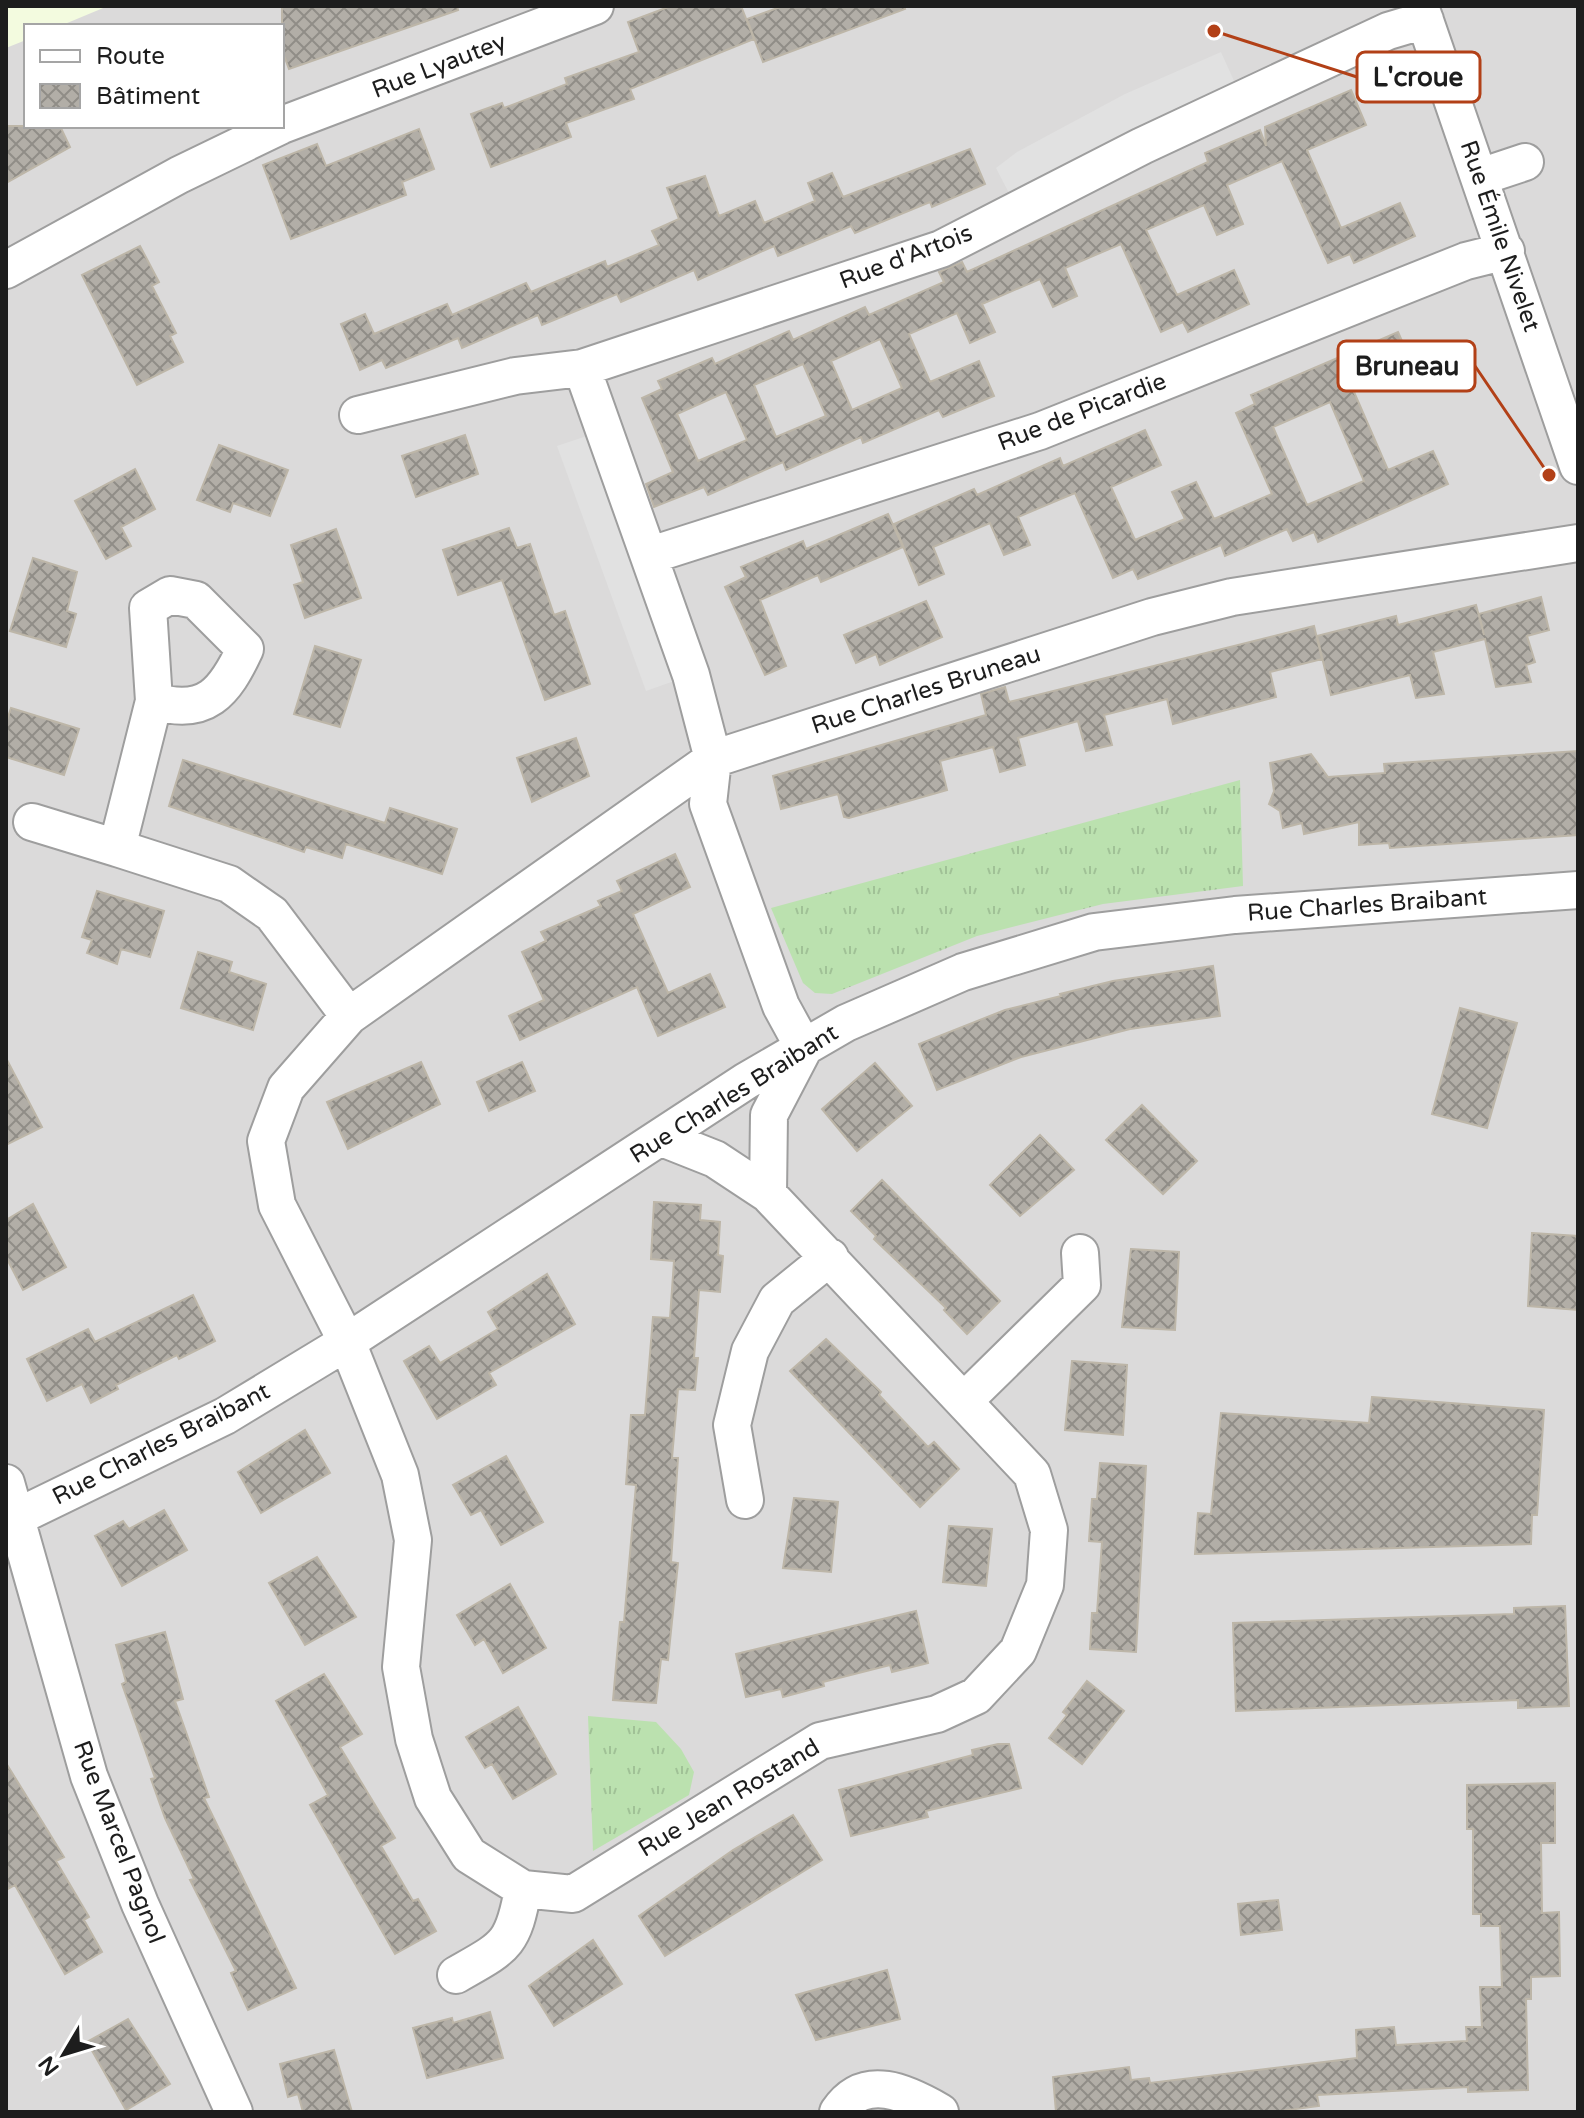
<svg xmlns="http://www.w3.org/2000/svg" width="1584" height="2118" viewBox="0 0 1584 2118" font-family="'Varela Round',sans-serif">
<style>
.residential{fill:#dbdada;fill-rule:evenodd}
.education{fill:#f3fbdf}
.grass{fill:url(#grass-tufts)}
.parking{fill:#e1e1e1}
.building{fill:url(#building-cross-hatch);stroke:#bdb6a8;stroke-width:2;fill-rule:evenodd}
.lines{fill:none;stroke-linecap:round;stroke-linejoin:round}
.minor-casing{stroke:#9e9e9e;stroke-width:40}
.minor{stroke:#fff;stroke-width:36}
.labels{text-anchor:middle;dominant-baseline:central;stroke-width:7;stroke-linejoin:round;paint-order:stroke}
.street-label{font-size:24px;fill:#1d1d1d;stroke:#fff}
.leader{fill:none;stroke:#b24017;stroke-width:3}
.callout-dot{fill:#b24017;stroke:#fff;stroke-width:3}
.callout{fill:#fff;stroke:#b24017;stroke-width:3}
.callout-label{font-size:26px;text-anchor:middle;font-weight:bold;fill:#1d1d1d}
</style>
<defs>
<pattern id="grass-tufts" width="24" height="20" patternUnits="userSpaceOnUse" patternTransform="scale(2)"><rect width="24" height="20" fill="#bbe1af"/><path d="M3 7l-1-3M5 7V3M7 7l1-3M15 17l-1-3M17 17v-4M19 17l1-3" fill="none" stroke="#a0c196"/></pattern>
<pattern id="building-cross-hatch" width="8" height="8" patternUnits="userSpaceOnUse" patternTransform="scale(2)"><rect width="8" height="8" fill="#b2aea7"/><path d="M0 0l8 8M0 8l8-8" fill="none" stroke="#908d87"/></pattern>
</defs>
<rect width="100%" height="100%" fill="#edece4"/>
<path class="residential" d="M6,6H1578V2112H6ZM26,26H282V126H26Z"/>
<path class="education" d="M6,6H108L60,26H26V40L6,48Z"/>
<path class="grass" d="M1240,780L1243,886L1103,904L977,936L832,994L815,993L803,983L771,908Z
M588,1716L656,1722L681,1749L694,1772L689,1795L593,1851Z"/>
<path class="parking" d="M1221,52L1235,83L1142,126L1011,197L996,168L1017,152L1125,94Z
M605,430L691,675L646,691L557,446Z"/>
<path class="building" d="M282,6H457L458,10L289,69L282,50Z
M671,6H741L754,39L630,89L634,99L566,123L571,137L491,167L471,114L502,103L504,108L567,84L565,78L639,52L628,22Z
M783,6H904L905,9L763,62L747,19Z
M1351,90L1366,125L1307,150L1341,228L1400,203L1415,236L1354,263L1350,254L1328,263L1282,161L1227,185L1243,224L1217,235L1204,205L1146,230L1177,295L1234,270L1249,304L1188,332L1183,322L1161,332L1121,244L1065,268L1077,296L1053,307L1040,279L982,304L995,332L970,343L957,313L909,334L930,382L979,361L994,396L943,417L939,410L863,443L861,437L786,470L783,462L708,495L704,487L654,507L646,484L673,472L642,398L662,389L658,381L712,358L715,364L789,331L793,340L865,307L869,315L944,282L939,272L962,262L967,272L1208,162L1205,153L1260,130L1266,146L1265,127ZM880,339L902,388L852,410L831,361ZM803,364L826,416L776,437L754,385ZM726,392L747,440L698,461L677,414Z
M6,126H60L70,147L6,183Z
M419,129L434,169L402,182L406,195L291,239L263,165L317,144L326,166Z
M970,149L985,184L932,207L930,202L855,233L851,226L778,256L774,246L698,280L694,270L621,302L617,294L542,325L538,315L462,348L458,338L386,368L382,360L360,370L341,324L365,314L374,334L447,304L452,315L526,283L531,292L605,261L607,267L659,245L652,231L679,219L667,188L705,176L719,216L755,201L764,223L815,201L808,183L832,173L843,197Z
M140,246L159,282L152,286L176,333L170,336L183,362L137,385L82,275Z
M1398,332L1413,366L1354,392L1388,470L1433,451L1448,484L1318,542L1314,532L1293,541L1287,529L1225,556L1221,545L1138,579L1133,569L1113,578L1075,493L1018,517L1030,545L1004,555L990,523L933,547L944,574L919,585L894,524L974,489L977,495L1060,458L1063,466L1145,430L1161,465L1111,487L1135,540L1185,519L1172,492L1196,482L1214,519L1272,494L1236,413L1255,404L1251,395ZM1330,402L1364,481L1307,505L1273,427Z
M465,435L478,474L416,497L402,456Z
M219,445L288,470L270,516L233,503L230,512L197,500Z
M135,469L155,509L121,527L131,546L106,559L75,501Z
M888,514L903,547L821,582L818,575L760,600L786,666L765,675L725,587L746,577L741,567L803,541L806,549Z
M509,528L517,548L530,544L554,615L565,611L590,684L545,700L502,580L458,595L443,550Z
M336,529L361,598L305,618L294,585L303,582L291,545Z
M33,558L77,572L67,611L76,614L66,647L10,631Z
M1541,597L1549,630L1527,636L1535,662L1526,665L1531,682L1496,687L1485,639L1433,652L1444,694L1416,698L1410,675L1331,695L1317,636L1396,616L1398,625L1476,605L1484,635L1479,614Z
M926,601L942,637L880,665L876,654L856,663L844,635Z
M1314,626L1322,659L1270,672L1276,697L1173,724L1167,699L1104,715L1112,745L1086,751L1078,721L1018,738L1025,765L1000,772L993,747L940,761L947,790L849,818L844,817L838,794L781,809L773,776L986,715L981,694L1005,687L1009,702Z
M315,646L361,660L340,727L294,714Z
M11,708L79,729L64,775L6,757V723Z
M576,738L589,776L532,802L517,758Z
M1578,751V835L1390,848L1389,843L1359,845V822L1304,834L1302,823L1283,828L1280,811L1269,804L1274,791L1270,763L1311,754L1328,777L1385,773L1384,764Z
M183,760L385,823L390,808L457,829L442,874L346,844L342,858L306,847L304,852L169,806Z
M675,854L690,887L633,914L668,993L710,974L725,1007L658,1036L637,987L520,1040L509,1016L544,1000L522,952L546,941L541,932L601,906L598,901L622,891L617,881Z
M97,891L164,911L150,957L121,949L117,964L87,953L92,940L82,937Z
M198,952L232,962L229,972L266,984L253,1030L181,1008Z
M1213,966L1220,1016L1130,1029L1021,1057L937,1090L919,1044L1005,1010L1061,996L1060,994L1113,981Z
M1460,1008L1517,1023L1487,1128L1432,1114Z
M6,1058L42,1127L6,1145Z
M421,1062L440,1104L348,1149L327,1102Z
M522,1062L535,1091L489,1111L477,1082Z
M875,1063L912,1106L857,1151L822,1109Z
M1142,1105L1197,1161L1163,1194L1106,1140Z
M1040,1135L1074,1170L1020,1216L990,1185Z
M882,1180L1000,1301L967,1334L944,1310L946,1308L874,1239L876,1236L851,1211Z
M654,1202L701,1205L700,1220L720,1222L718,1255L723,1256L720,1292L699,1290L694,1358H698L695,1390L678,1389L672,1458H678L671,1562L678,1563L668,1660L661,1659L656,1703L613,1700L620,1622H624L636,1485L626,1484L631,1415H645L653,1317L670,1318L674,1261L651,1259Z
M33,1204L66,1267L23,1290L6,1257V1220Z
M1532,1233L1578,1236V1310L1528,1306Z
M1131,1249L1179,1252L1175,1330L1122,1327Z
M547,1274L575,1324L489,1373L496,1385L437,1419L404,1361L429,1346L440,1363L498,1329L488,1312Z
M193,1295L215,1341L179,1359L177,1355L116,1385L118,1389L91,1403L82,1384L47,1401L27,1359L88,1329L95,1342Z
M826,1339L881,1392L879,1395L928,1447L934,1442L959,1469L920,1507L790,1371Z
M1072,1361L1127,1365L1123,1435L1065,1430Z
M1372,1397L1544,1410L1537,1515H1532L1531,1544L1195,1554L1198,1513L1211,1514L1221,1413L1369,1423Z
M305,1430L330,1473L261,1513L238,1472Z
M506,1456L543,1522L501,1545L481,1510L471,1515L453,1485Z
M1100,1463L1146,1466L1136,1652L1090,1649L1092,1613H1097L1102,1542L1089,1541L1092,1499H1097Z
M794,1498L838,1502L831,1572L783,1568Z
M164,1510L187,1550L122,1586L95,1536L123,1521L129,1529Z
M949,1526L992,1529L986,1586L943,1582Z
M317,1557L356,1617L305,1645L269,1583Z
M510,1584L546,1648L503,1673L484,1639L475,1645L457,1615Z
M1565,1606L1569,1706L1518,1708V1700L1236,1711L1233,1623L1514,1614V1608Z
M916,1611L928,1663L892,1672L890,1665L823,1682L824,1686L783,1697L781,1689L746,1697L736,1654Z
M165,1632L183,1699L175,1701L209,1797L204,1798L296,1988L248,2010L231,1973L236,1971L190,1880L194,1879L165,1818L151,1779L155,1778L122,1684L126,1682L116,1645Z
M324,1674L362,1734L340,1747L395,1838L381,1846L413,1901L418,1899L436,1931L395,1954L310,1805L328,1795L276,1701Z
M1087,1681L1124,1711L1082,1764L1049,1738L1067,1715L1063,1712Z
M518,1707L556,1774L513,1799L492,1764L485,1768L466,1737Z
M998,1744H1009L1021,1788L926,1811L928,1817L851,1836L839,1790L973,1755L972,1750Z
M6,1763L64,1857L56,1861L89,1917L84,1920L102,1952L65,1974L15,1885L6,1890Z
M1555,1783V1843H1541L1542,1913L1559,1912L1560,1976L1531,1977V1999H1526L1528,2090L1468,2092V2087L1317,2095L1319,2106L1273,2112H1056L1053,2077L1129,2067L1131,2080L1149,2078L1150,2083L1357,2058L1356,2030L1394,2027L1396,2045L1467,2041L1466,2027H1482L1480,1987H1502L1500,1926H1481V1914H1473V1829H1467V1785Z
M793,1815L822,1860L665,1956L639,1916L733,1850Z
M1278,1900L1282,1930L1241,1935L1238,1904Z
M593,1940L622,1984L554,2026L529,1986Z
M887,1970L900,2019L816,2040L796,1995Z
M490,2012L503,2058L427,2078L413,2028L452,2018L453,2023Z
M128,2019L170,2084L126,2110L87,2042Z
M334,2050L352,2112H303L298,2094L288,2097L280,2064Z"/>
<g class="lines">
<g class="minor-casing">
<path id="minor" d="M1420,6L1578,466
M282,125L595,6
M1480,177L1525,162
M6,270L179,175L280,126
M582,368L691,675L713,759L708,804L781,1006L804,1048L769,1115L768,1194L1032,1474L1049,1530L1045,1585L1018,1651L976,1696L937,1714L820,1741L573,1894L523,1889L469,1855L433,1798L414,1739L401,1667L413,1540L400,1475L347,1342L277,1205L266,1141L286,1088L349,1016L713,759L1152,617L1232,597L1578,543
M358,415L515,376L582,368L941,249L1142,146L1388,31L1425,20
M651,555L1040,431L1466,261L1506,251
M154,701L148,608L170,595L196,600L245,649C225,692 206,717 154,701L117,848L229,884L272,914L349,1016
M32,822L117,848
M662,1138L715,1159L768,1194
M965,1400L1082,1285L1080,1253
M6,1483L89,1776L140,1904L234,2112
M745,1500L732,1425L750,1351L777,1300L830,1257
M15,1518L225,1416L347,1342L746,1081L846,1023L963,972L1094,932L1235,915L1578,890
M456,1975C505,1947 513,1946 523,1889
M838,2112C865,2072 907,2093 940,2112"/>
</g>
<use href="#minor" class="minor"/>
</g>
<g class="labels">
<g class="street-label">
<text transform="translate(439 66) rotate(-21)">Rue Lyautey</text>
<text transform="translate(1500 236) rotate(71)">Rue Émile Nivelet</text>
<text transform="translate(906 257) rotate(-21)">Rue d'Artois</text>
<text transform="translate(1082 412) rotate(-21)">Rue de Picardie</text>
<text transform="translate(926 690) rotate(-18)">Rue Charles Bruneau</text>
<text transform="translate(1367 905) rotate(-4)">Rue Charles Braibant</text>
<text transform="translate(734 1094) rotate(-32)">Rue Charles Braibant</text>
<text transform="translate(161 1444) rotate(-27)">Rue Charles Braibant</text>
<text transform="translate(729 1798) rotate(-31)">Rue Jean Rostand</text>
<text transform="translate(119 1842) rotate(69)">Rue Marcel Pagnol</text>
</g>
</g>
<path class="leader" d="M1214 31L1357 77M1549 475L1475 366"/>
<g class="callout-dot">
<circle cx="1214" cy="31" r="8"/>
<circle cx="1549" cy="475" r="8"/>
</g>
<g class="callout">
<rect x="1357" y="52" width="123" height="50" rx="8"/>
<rect x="1338" y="341" width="137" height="50" rx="8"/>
</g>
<g class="callout-label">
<text x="1418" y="86">L'croue</text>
<text x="1407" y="375">Bruneau</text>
</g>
<rect width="1584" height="2118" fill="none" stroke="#1d1d1d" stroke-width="16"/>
<rect x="24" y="24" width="260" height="104" fill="#ffffff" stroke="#a5a5a5" stroke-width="2"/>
<rect x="40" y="50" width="40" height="12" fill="#ffffff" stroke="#a5a5a5" stroke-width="2"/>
<text x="96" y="64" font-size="24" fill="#1d1d1d">Route</text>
<rect x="40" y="84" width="40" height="24" fill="url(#building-cross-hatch)" stroke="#a5a5a5" stroke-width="2"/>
<text x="96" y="104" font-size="24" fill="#1d1d1d">Bâtiment</text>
<g transform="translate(64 2054) rotate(232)" stroke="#ffffff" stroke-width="6" paint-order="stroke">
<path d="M0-6L14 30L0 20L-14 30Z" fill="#1d1d1d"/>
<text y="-12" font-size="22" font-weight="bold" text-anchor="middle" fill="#1d1d1d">N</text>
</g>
</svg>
